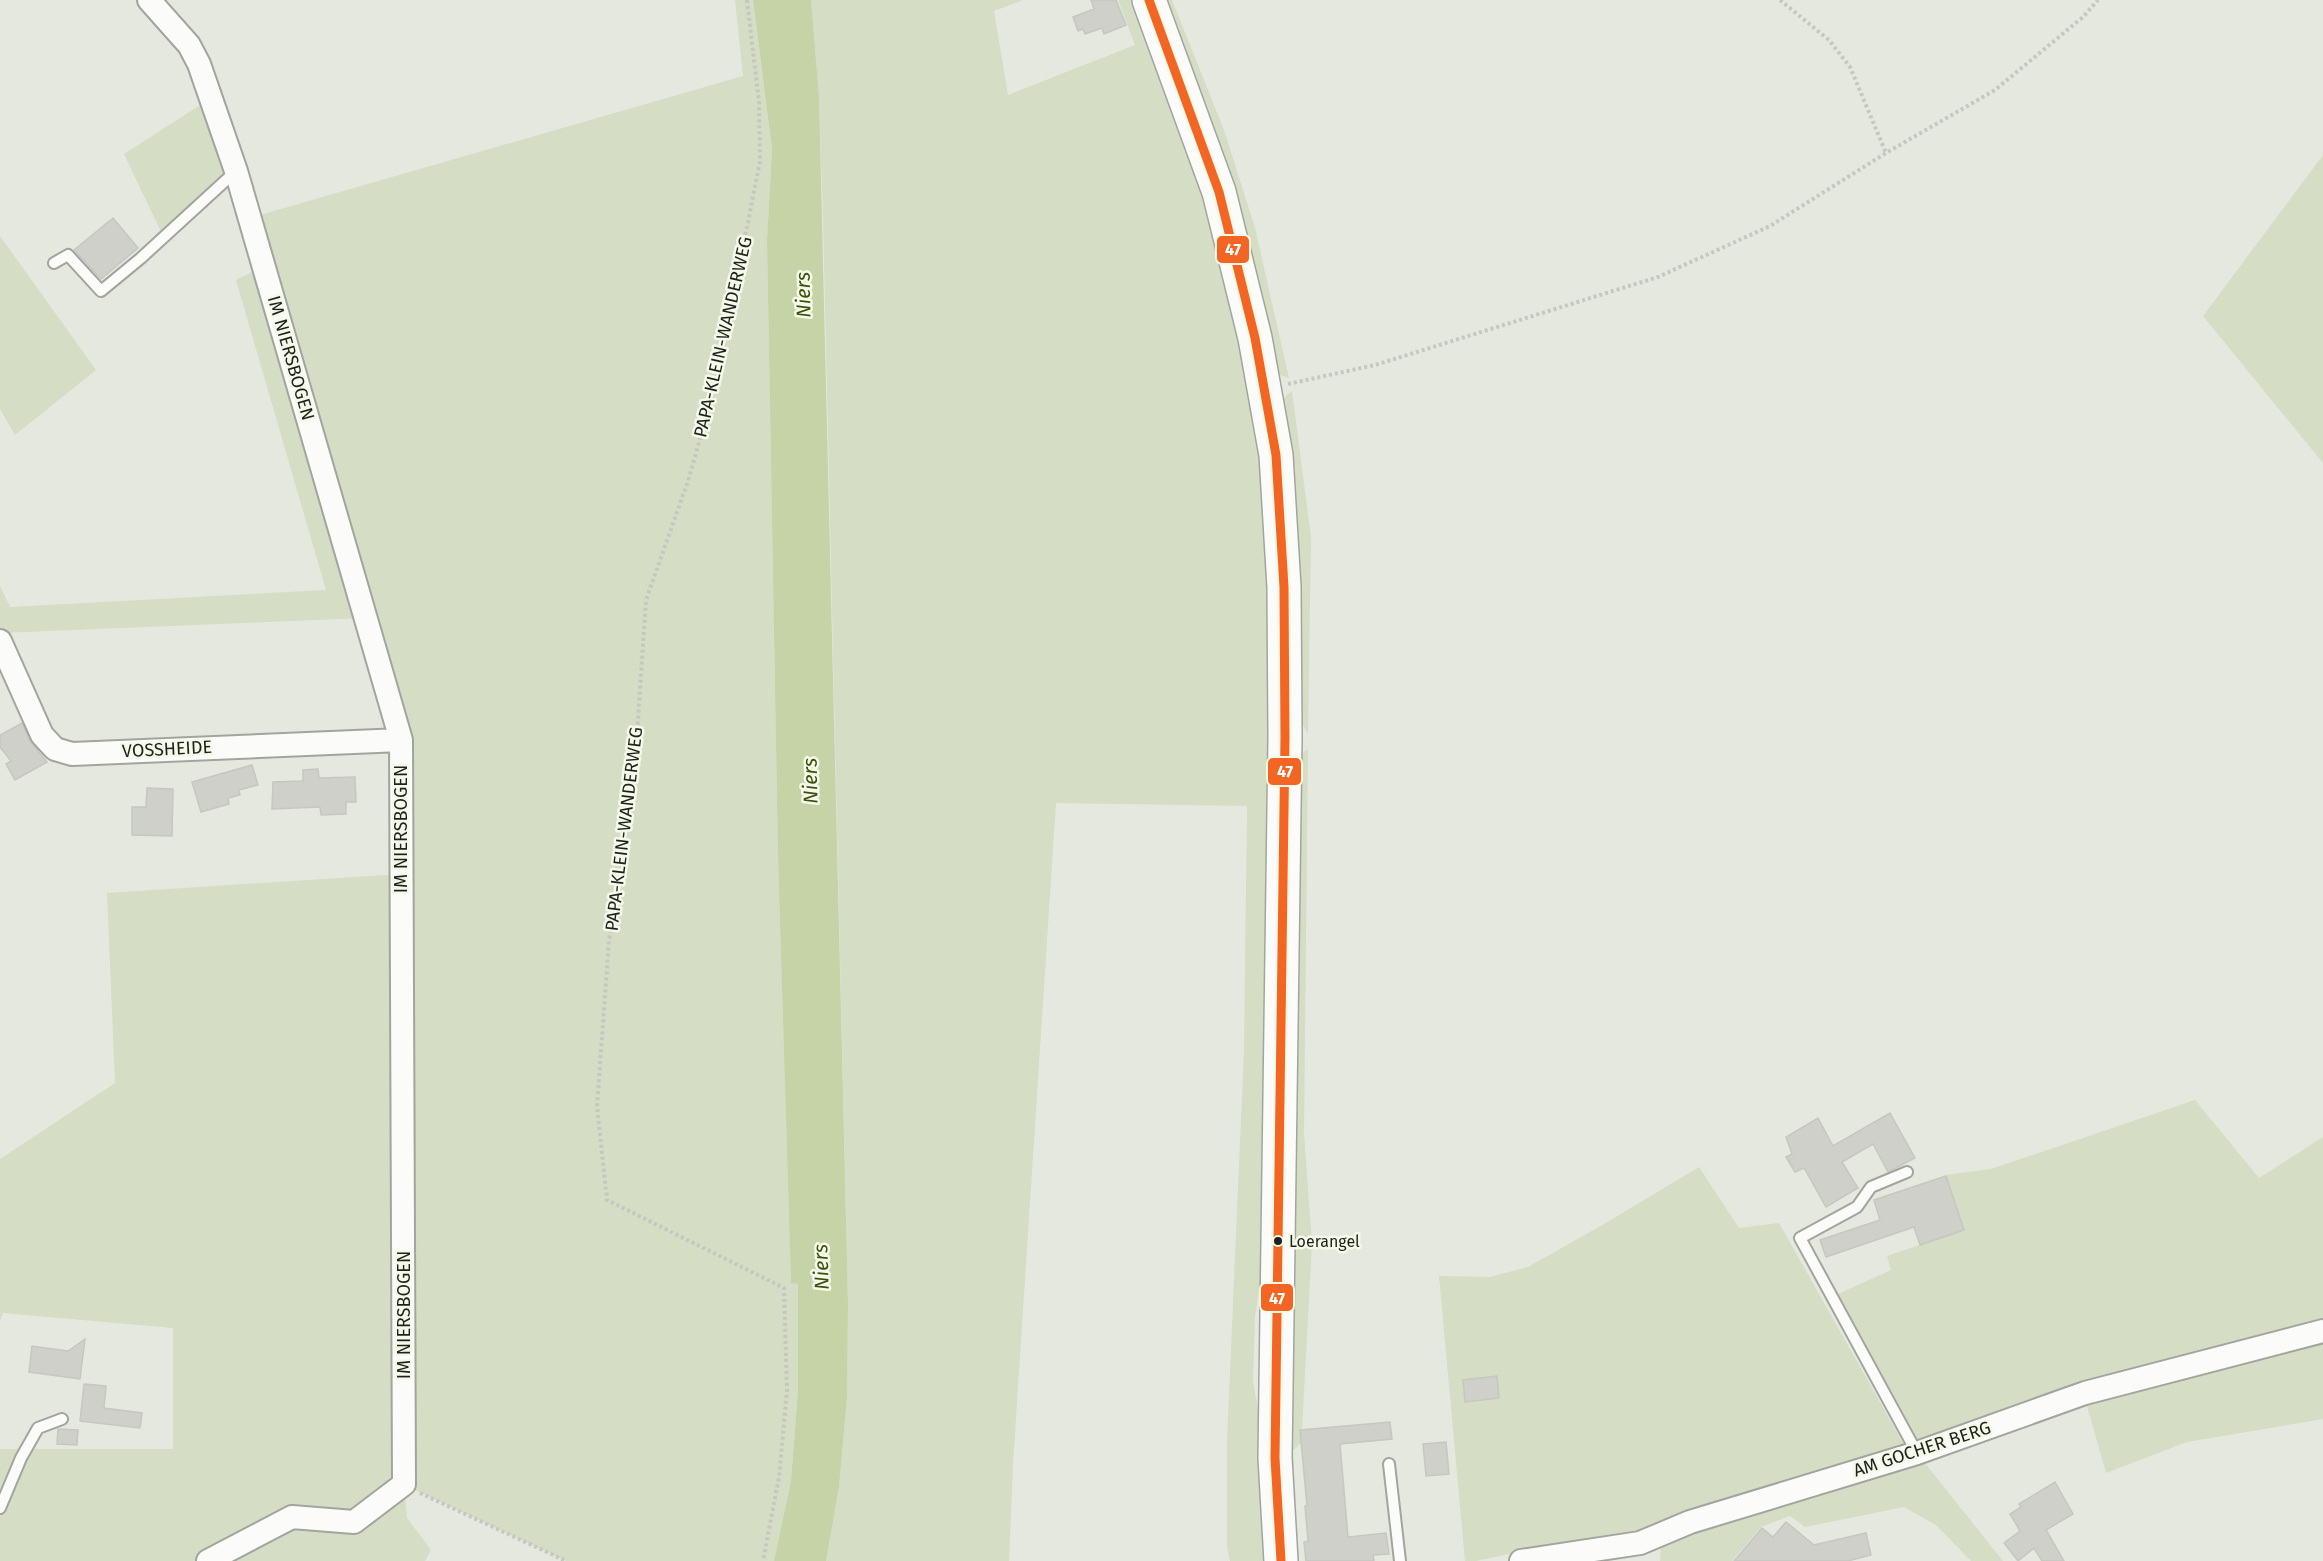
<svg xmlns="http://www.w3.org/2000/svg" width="2323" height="1561" viewBox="0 0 2323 1561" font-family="'Fira Sans',sans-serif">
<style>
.green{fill:#d5ddc4}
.water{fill:#c5d3a6}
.building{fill:#ced0c9;stroke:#c5c8c0;stroke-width:1.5}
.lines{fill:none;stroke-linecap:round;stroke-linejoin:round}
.service-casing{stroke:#a2a59e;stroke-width:14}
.minor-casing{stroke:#a2a59e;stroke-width:26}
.primary-casing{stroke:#a2a59e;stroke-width:36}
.path{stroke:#c5c7c3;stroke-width:4;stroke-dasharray:3 3;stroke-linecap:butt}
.service{stroke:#fbfcfa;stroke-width:10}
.minor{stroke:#fbfcfa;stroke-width:22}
.primary{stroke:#fbfcfa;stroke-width:33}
.bus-1-casing{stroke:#f4f9e9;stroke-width:14}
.bus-1{stroke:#f26522;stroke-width:9}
.bus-dot{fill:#1f211b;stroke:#f4f9e9;stroke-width:2}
.labels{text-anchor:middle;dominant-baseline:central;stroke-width:5;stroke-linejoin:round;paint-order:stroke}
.bus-label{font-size:16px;fill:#1f211b;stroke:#f4f9e9;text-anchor:start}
.street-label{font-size:18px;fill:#1f211b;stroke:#f4f9e9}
.water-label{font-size:20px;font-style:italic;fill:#3e4e0b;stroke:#f4f9e9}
.line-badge{stroke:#f4f9e9;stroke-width:2}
.badge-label{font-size:16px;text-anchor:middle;font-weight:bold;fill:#fff}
</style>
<rect width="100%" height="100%" fill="#e5e8df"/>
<path class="green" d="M735,0H753L772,149L767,240L778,857L791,1282L798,1284V1390L791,1481L774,1561H566L404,1485L407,1518L431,1550L425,1561H0V1449H173V1328L3,1313L0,1321V1159L115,1083L107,893L401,874V740L365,618L0,633V586L10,607L326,590L236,280L264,266L250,218L743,76Z
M811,0H1023L994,11L1008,95L1135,45L1118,0H1134L1205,192L1258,422L1270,537L1272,671L1262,1272L1255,1317L1253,1381L1261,1426L1269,1561H1230L1227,1547V1440L1244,1051L1247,806L1056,803L1013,1464L1009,1561H826L839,1487L847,1398L848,1303L823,219L819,96Z
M1160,0H1172L1224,130L1255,228L1289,378L1274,373Z
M211,98L236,171L164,238L124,154Z
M2323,155V463L2203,316Z
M0,236L96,370L15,435L0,409Z
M1292,391L1311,537L1308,734L1297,714L1279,402Z
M1308,749L1304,1134L1312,1244L1302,1429L1300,1430L1301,1443L1293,1450L1299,1561H1292L1286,1339L1294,1279L1295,1239L1288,1180L1296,757Z
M2195,1100L2259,1178L2323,1137V1326L1920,1446L1838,1294L1891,1270L1887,1256L1964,1230L1946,1175L1991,1169Z
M1699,1167L1739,1228L1779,1223L1907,1450L1609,1543L1509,1554L1476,1561H1465L1439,1276L1490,1277L1528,1267L1604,1224Z
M2323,1337V1419L2187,1442L2106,1473L2085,1399Z
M1920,1457L2003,1561H1971L1936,1525L1904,1507L1805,1527L1790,1516L1761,1527L1732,1561H1660L1661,1544L1690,1529Z"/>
<path class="water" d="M753,0H811L819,96L848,1303L847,1398L839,1487L826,1561H774L791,1481L798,1390V1284L791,1283L778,857L767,240L772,149Z"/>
<path class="building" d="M1091,0H1116L1126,25L1104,34L1102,28L1085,34L1083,29L1078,31L1073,17L1094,9Z
M113,218L138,248L101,279L74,250Z
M22,723L30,741L47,762L15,780L6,764L11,761L0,747V735Z
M252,765L258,785L239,790L240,795L228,798L229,804L201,812L192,782Z
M318,769L319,778L355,777L356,802H346V814L321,815L320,807L272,809L273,782L303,781V770Z
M147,788L173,789L172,836L132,835V807H146Z
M1890,1113L1915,1158L1888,1172L1873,1144L1842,1162L1858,1188L1826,1207L1804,1168L1795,1172L1786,1157L1792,1154L1786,1137L1818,1118L1833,1146Z
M1946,1176L1964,1230L1920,1245L1914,1227L1826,1257L1820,1240L1880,1220L1874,1200Z
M85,1339L80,1379L29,1372L32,1346L68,1351Z
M1497,1376L1499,1398L1465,1402L1463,1380Z
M84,1384L106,1386L104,1408L142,1413L140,1428L80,1421Z
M1390,1422L1392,1439L1340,1444L1348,1537L1386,1533L1389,1554L1373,1555L1374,1561H1306L1304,1542L1308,1541L1305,1506H1307L1300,1430Z
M58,1429L78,1430L77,1445L57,1444Z
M1446,1442L1449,1474L1426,1476L1423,1444Z
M2055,1482L2073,1514L2046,1530L2064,1561H2042L2034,1548L2018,1561L2004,1543L2020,1531L2010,1514L2021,1507L2019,1504Z
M1786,1522L1814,1545L1866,1533L1871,1555L1848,1561H1734L1762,1528L1773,1537Z"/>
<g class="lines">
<g class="service-casing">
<path id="service" d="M54,263L68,255L101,291L141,258L236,171
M1907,1172L1871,1187L1857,1207L1800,1238L1917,1453
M1389,1464L1400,1561
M0,1508L21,1458L38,1428L62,1419"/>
</g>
<g class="minor-casing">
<path id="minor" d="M149,0L189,45L199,64L236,171L401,740L404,1484L354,1522L292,1517L208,1561
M0,641L42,735L55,749L72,754L401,740
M1521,1561L1640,1543L1690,1522L1917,1453L2085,1393L2323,1331"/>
</g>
<g class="primary-casing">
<path id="primary" d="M1149,0L1219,192L1255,338L1276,455L1284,587L1285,737L1275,1458L1281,1561"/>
</g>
<path class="path" d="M747,0L759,102L760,161L717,379L688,481L646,600L634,779L609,941L597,1106L607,1200L784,1288L787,1391L779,1477L763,1561
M1780,0L1829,40L1850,67L1886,153
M1288,384L1375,365L1658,277L1770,226L1886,153L1995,90L2083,17L2098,0
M420,1493L566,1561"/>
<use href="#service" class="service"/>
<use href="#minor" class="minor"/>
<use href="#primary" class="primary"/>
<g class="bus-1-casing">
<path id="bus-1" d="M1149,0L1219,192L1255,338L1276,455L1284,587L1285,737L1275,1458L1281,1561"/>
</g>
<use href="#bus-1" class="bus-1"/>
</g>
<circle class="bus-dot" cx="1278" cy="1241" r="5"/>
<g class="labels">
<g class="bus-label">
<text x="1289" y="1241">Loerangel</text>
</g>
<g class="street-label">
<text transform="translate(723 337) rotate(-77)">PAPA-KLEIN-WANDERWEG</text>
<text transform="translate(291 358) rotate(74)">IM NIERSBOGEN</text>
<text transform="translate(167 749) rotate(-3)">VOSSHEIDE</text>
<text transform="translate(401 829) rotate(-90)">IM NIERSBOGEN</text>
<text transform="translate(624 829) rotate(-83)">PAPA-KLEIN-WANDERWEG</text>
<text transform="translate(404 1315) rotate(-90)">IM NIERSBOGEN</text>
<text transform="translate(1922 1449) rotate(-18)">AM GOCHER BERG</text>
</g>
<g class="water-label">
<text transform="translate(803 295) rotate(-91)">Niers</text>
<text transform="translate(810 781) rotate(-91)">Niers</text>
<text transform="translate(821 1267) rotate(-92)">Niers</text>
</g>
</g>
<g class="line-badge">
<rect x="1216" y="235" width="34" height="29" rx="6" fill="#f26522"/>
<rect x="1267" y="757" width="35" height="29" rx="6" fill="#f26522"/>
<rect x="1260" y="1283" width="34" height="29" rx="6" fill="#f26522"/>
</g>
<g class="badge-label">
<text x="1233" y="255">47</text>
<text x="1285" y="777">47</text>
<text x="1277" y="1304">47</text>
</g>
</svg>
